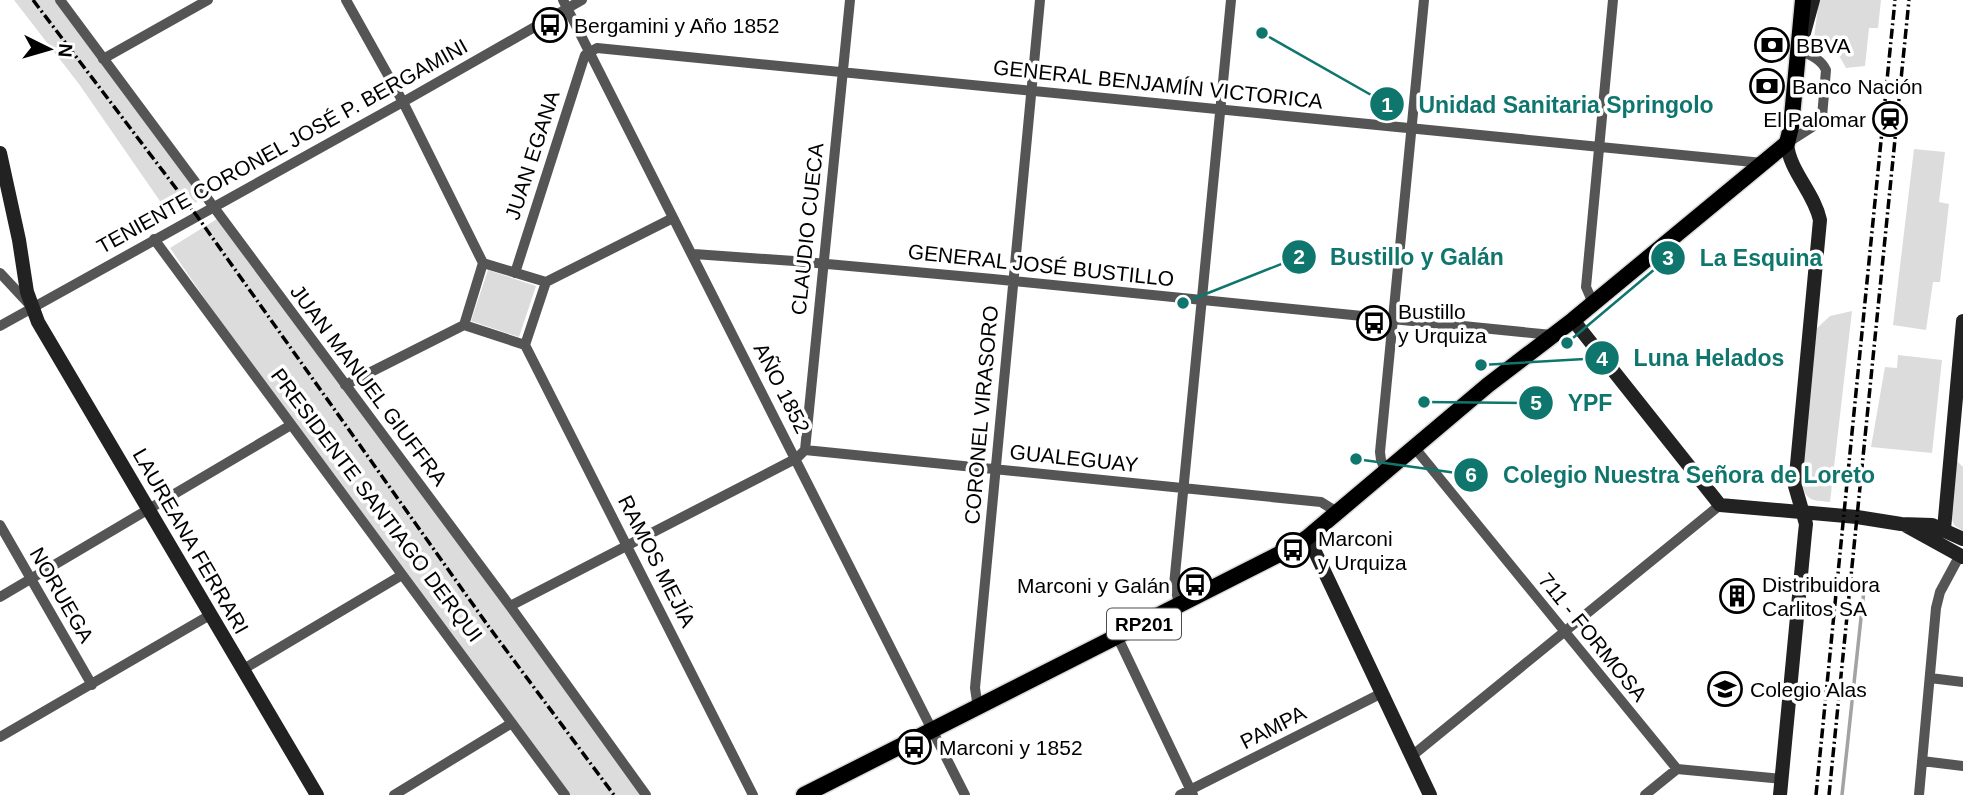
<svg xmlns="http://www.w3.org/2000/svg" width="1963" height="795" viewBox="0 0 1963 795" font-family="Helvetica,sans-serif">
<style>
.green{fill:#dcdcdc}
.lines{fill:none;stroke-linecap:round;stroke-linejoin:round}
.stream{stroke:#a3a3a3;stroke-width:3.5}
.primary-casing{stroke:#dbdbdb;stroke-width:19}
.street{stroke:#555;stroke-width:10}
.secondary{stroke:#222;stroke-width:14}
.primary{stroke:#000;stroke-width:16}
.rail{stroke:#000;stroke-width:3.5;stroke-dasharray:10 3.5 2 3.5;stroke-linecap:butt}
.labels{text-anchor:middle;dominant-baseline:central;stroke-width:7;stroke-linejoin:round;paint-order:stroke}
.shield{fill:#fff;stroke:#4c4c4c;stroke-width:2}
.shield-label{font-size:19px;font-weight:bold;fill:#000}
.poi-label{font-size:21px;fill:#000;stroke:#fff;text-anchor:start}
.street-label{font-size:21px;fill:#000;stroke:#fff}
.leader{fill:none;stroke:#0f766e;stroke-width:2.5}
.callout-dot{fill:#0f766e;stroke:#fff;stroke-width:2.5}
.mark-label{font-size:21px;text-anchor:middle;font-weight:bold;fill:#fff}
.callout-label{font-size:23px;text-anchor:middle;font-weight:bold;fill:#0f766e;stroke:#fff;stroke-width:7;stroke-linejoin:round;paint-order:stroke}
</style>
<rect width="100%" height="100%" fill="#fff"/>
<path class="green" d="M14,0H60L203,198L171,217L79,84Z
M1819,0H1881L1878,28H1869L1865,66L1846,68C1840,56 1832,43 1819,39L1813,45Z
M1914,149L1945,152L1939,202L1949,204L1940,282H1933L1926,330L1893,325Z
M217,219L646,795H565L291,425L170,248Z
M488,270L536,286L519,337L471,321Z
M1852,311L1830,502C1810,500 1805,501 1801,479L1816,329L1830,316Z
M1898,355L1942,360L1932,453L1871,447L1885,367L1897,368Z
M1957,461L1963,467V531L1954,525L1951,517Z"/>
<g class="lines">
<path class="stream" d="M1842,795L1864,590"/>
<g class="primary-casing">
<path id="primary" d="M804,795L1295,546L1308,537L1488,385L1573,320L1787,143L1791,127L1803,0"/>
</g>
<path class="street" d="M60,0L510,606L646,795
M346,0L403,102L483,263
M563,0L965,795
M103,59L208,0
M1787,143L1820,122L1822,117L1826,70C1821,59 1810,54 1798,51
M154,239L565,795
M694,254L794,261L993,279L1552,335
M483,263L546,282L525,345
M483,263L464,325L525,345
M0,273L29,304
M515,273L583,61L585,55L597,48L1763,163
M546,282L673,218
M1593,303L1586,287L1613,0
M0,326L403,102L582,0
M525,345L753,795
M345,385L464,325
M1414,447L1677,769L1782,779
M805,450L1321,502L1337,512
M1386,472L1381,460L1380,452L1424,0
M0,525L92,685
M0,597L291,425
M510,606L797,458L805,450L850,0
M1180,606L1174,585L1231,0
M1118,638L1193,795
M242,670L402,575
M1930,678L1963,682
M978,708L975,688L1040,0
M0,737L210,615
M1413,755L1720,505
M1922,761L1963,766
M394,795L512,723
M1180,795L1382,693
M1645,795L1677,769
M1919,795L1936,608L1940,592L1960,555"/>
<path class="secondary" d="M1804,33L1813,0
M0,153L19,240L27,292L38,322L317,795
M1573,320L1720,505L1857,517L1901,524L1932,525L1963,539
M1905,525L1963,557
M1944,529L1963,321
M1308,537L1430,795
M1780,795L1805,533L1806,524L1795,486L1820,220C1814,192 1789,171 1787,143"/>
<use href="#primary" class="primary"/>
<path class="rail" d="M33,0L197,216L489,627L614,795
M1816,795L1895,0
M1829,795L1909,0"/>
</g>
<defs>
<g id="bus-ring" transform="scale(1.75)"><circle r="9.5" fill="#fff" stroke="#000" stroke-width="1.5"/><path d="M-5-6H5V4H4V6H2V4H-2V6H-4V4H-5ZM-3.5-4V0h7V-4ZM-3.5 1.2v1.5H-2V1.2ZM2 1.2v1.5H3.5V1.2Z" fill="#000"/></g>
<g id="bank-ring" transform="scale(1.75)"><circle r="9.5" fill="#fff" stroke="#000" stroke-width="1.5"/><path d="M-6-4H6V4H-6ZM0-2.3a2.3 2.3 0 1 0 0 4.6a2.3 2.3 0 1 0 0-4.6Z" fill="#000"/></g>
<g id="station-ring" transform="scale(1.75)"><circle r="9.5" fill="#fff" stroke="#000" stroke-width="1.5"/><path d="M-3-6H3Q5-6 5-4V2Q5 4 3 4L4.5 6H3L1.5 4h-3L-3 6H-4.5L-3 4Q-5 4-5 2V-4Q-5-6-3-6ZM-3.5-4v3h7v-3ZM-3.5 1v1.5H-2V1ZM2 1v1.5H3.5V1Z" fill="#000"/></g>
<g id="building-ring" transform="scale(1.75)"><circle r="9.5" fill="#fff" stroke="#000" stroke-width="1.5"/><path d="M-4-6H4V6H1V3H-1V6H-4ZM-2.5-4.3h1.7v1.8h-1.7ZM.8-4.3h1.7v1.8H.8ZM-2.5-1h1.7V.8h-1.7ZM.8-1h1.7V.8H.8Z" fill="#000"/></g>
<g id="school-ring" transform="scale(1.75)"><circle r="9.5" fill="#fff" stroke="#000" stroke-width="1.5"/><path d="M0-5L7-2L0 1L-7-2ZM-4 1L0 2.5L4 1V4Q0 6-4 4Z" fill="#000"/></g>
</defs>
<g fill-rule="evenodd">
<use href="#bus-ring" x="550" y="25"/>
<use href="#bank-ring" x="1772" y="45"/>
<use href="#bank-ring" x="1767" y="86"/>
<use href="#station-ring" x="1890" y="119"/>
<use href="#bus-ring" x="1374" y="323"/>
<use href="#bus-ring" x="1293" y="550"/>
<use href="#bus-ring" x="1195" y="585"/>
<use href="#building-ring" x="1737" y="596"/>
<use href="#school-ring" x="1725" y="689"/>
<use href="#bus-ring" x="914" y="747"/>
</g>
<g class="labels">
<rect class="shield" x="1107" y="608.5" width="74" height="31" rx="5"/>
<g class="shield-label">
<text x="1144" y="624">RP201</text>
</g>
<g class="poi-label">
<text x="574" y="25">Bergamini y Año 1852</text>
<text x="1796" y="45">BBVA</text>
<text x="1792" y="86">Banco Nación</text>
<text x="1866" y="119" text-anchor="end">El Palomar</text>
<text x="1398" y="311">Bustillo<tspan x="1398" dy="24">y Urquiza</tspan></text>
<text x="1318" y="538">Marconi<tspan x="1318" dy="24">y Urquiza</tspan></text>
<text x="1762" y="584">Distribuidora<tspan x="1762" dy="24">Carlitos SA</tspan></text>
<text x="1170" y="585" text-anchor="end">Marconi y Galán</text>
<text x="1750" y="689">Colegio Alas</text>
<text x="939" y="747">Marconi y 1852</text>
</g>
<g class="street-label">
<text transform="translate(1158 84) rotate(6)">GENERAL BENJAMÍN VICTORICA</text>
<text transform="translate(282 146) rotate(-29)">TENIENTE CORONEL JOSÉ P. BERGAMINI</text>
<text transform="translate(532 155) rotate(-72)">JUAN EGANA</text>
<text transform="translate(807 229) rotate(-84)">CLAUDIO CUECA</text>
<text transform="translate(1041 265) rotate(6)">GENERAL JOSÉ BUSTILLO</text>
<text transform="translate(369 385) rotate(53)">JUAN MANUEL GIUFFRA</text>
<text transform="translate(782 388) rotate(63)">AÑO 1852</text>
<text transform="translate(981 415) rotate(-85)">CORONEL VIRASORO</text>
<text transform="translate(1074 458) rotate(6)">GUALEGUAY</text>
<text transform="translate(377 505) rotate(53)">PRESIDENTE SANTIAGO DERQUI</text>
<text transform="translate(191 541) rotate(60)">LAUREANA FERRARI</text>
<text transform="translate(657 561) rotate(63)">RAMOS MEJÍA</text>
<text transform="translate(62 595) rotate(60)">NORUEGA</text>
<text transform="translate(1593 637) rotate(51)">711 - FORMOSA</text>
<text transform="translate(1273 727) rotate(-27)">PAMPA</text>
</g>
</g>
<path class="leader" d="M1262 33L1387 104M1183 303L1299 257M1567 343L1668 258M1481 365L1602 358M1424 402L1536 403M1356 459L1471 475"/>
<g class="callout-dot">
<circle cx="1262" cy="33" r="7"/>
<circle cx="1183" cy="303" r="7"/>
<circle cx="1567" cy="343" r="7"/>
<circle cx="1481" cy="365" r="7"/>
<circle cx="1424" cy="402" r="7"/>
<circle cx="1356" cy="459" r="7"/>
<circle cx="1387" cy="104" r="18"/>
<circle cx="1299" cy="257" r="18"/>
<circle cx="1668" cy="258" r="18"/>
<circle cx="1602" cy="358" r="18"/>
<circle cx="1536" cy="403" r="18"/>
<circle cx="1471" cy="475" r="18"/>
</g>
<g class="mark-label">
<text x="1387" y="112">1</text>
<text x="1299" y="264">2</text>
<text x="1668" y="265">3</text>
<text x="1602" y="366">4</text>
<text x="1536" y="410">5</text>
<text x="1471" y="482">6</text>
</g>
<g class="callout-label">
<text x="1566" y="113">Unidad Sanitaria Springolo</text>
<text x="1417" y="265">Bustillo y Galán</text>
<text x="1761" y="266">La Esquina</text>
<text x="1709" y="366">Luna Helados</text>
<text x="1590" y="411">YPF</text>
<text x="1689" y="483">Colegio Nuestra Señora de Loreto</text>
</g>
<g transform="translate(49 49) rotate(95)" stroke="#ffffff" stroke-width="5" paint-order="stroke">
<path d="M0-5L12 26L0 18L-12 26Z" fill="#000000"/>
<text y="-10" font-size="19" font-weight="bold" text-anchor="middle" fill="#000000">N</text>
</g>
</svg>
